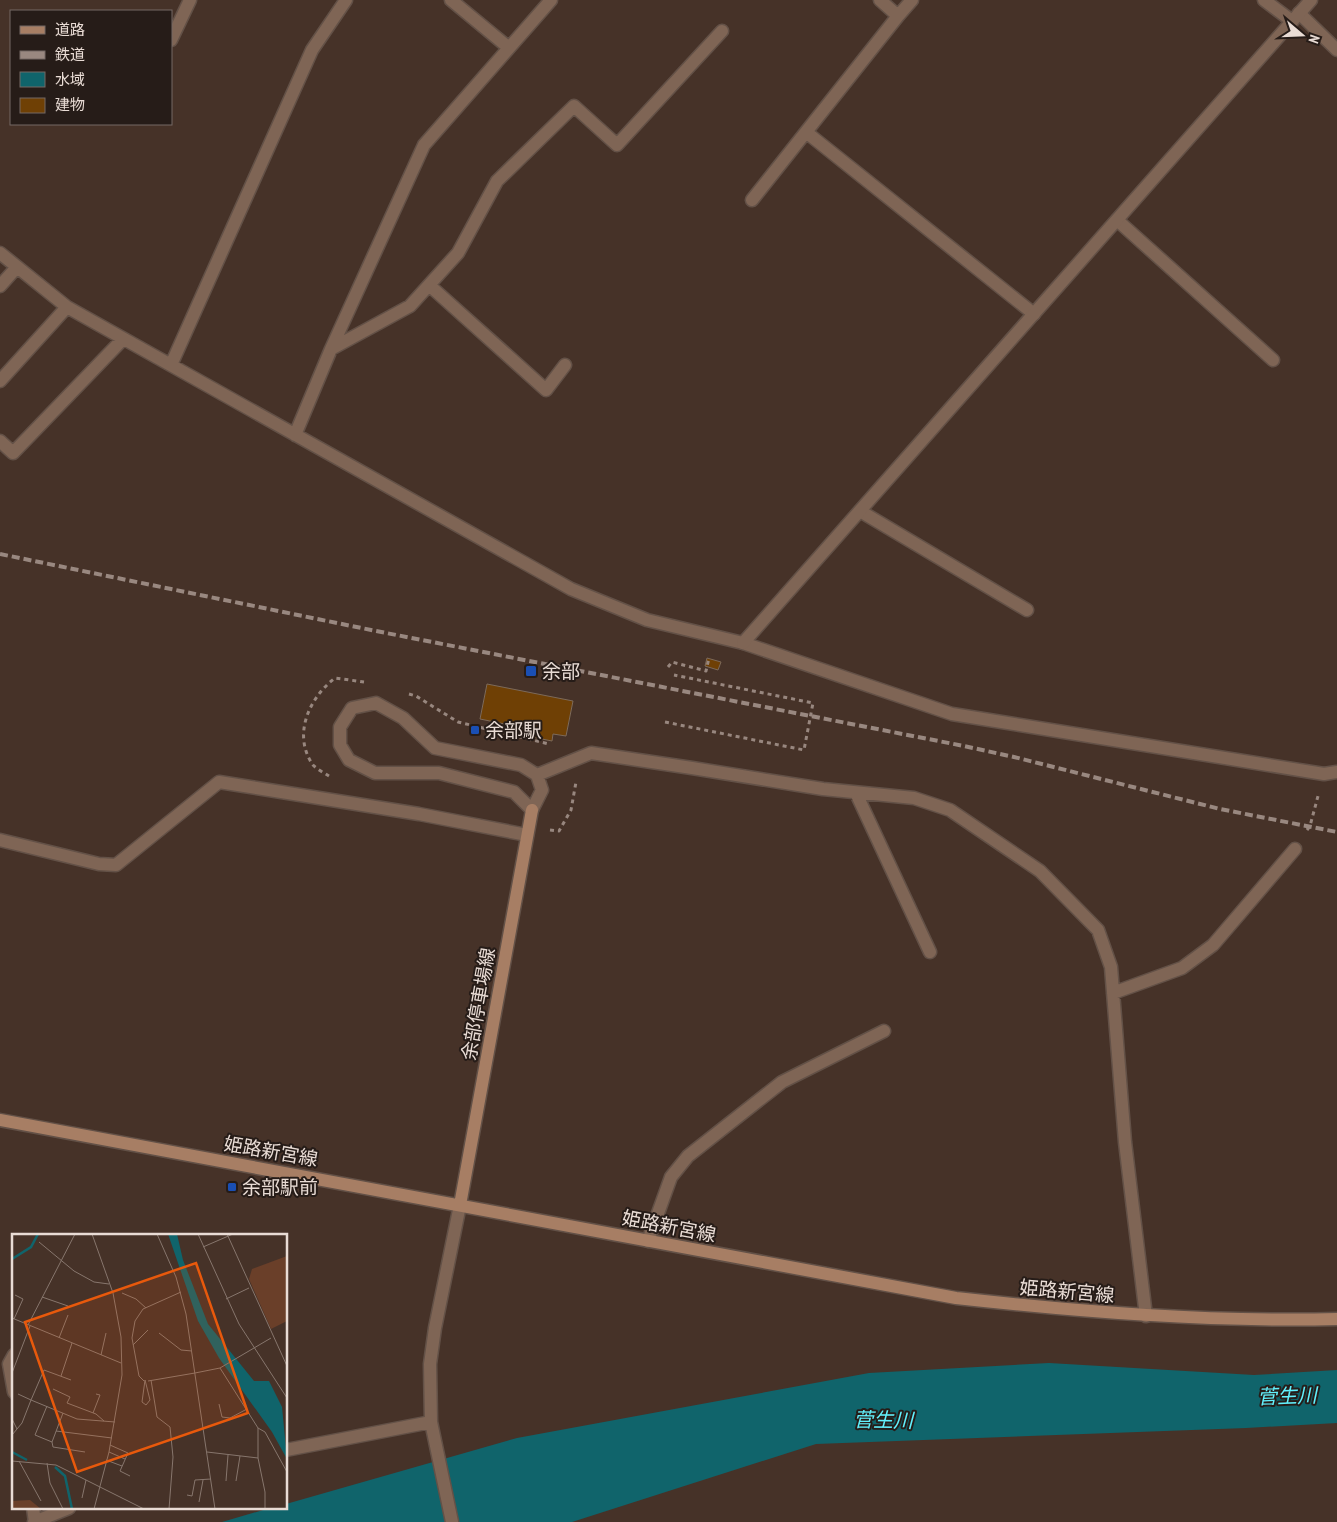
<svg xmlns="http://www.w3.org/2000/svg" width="1337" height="1522" viewBox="0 0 1337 1522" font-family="'PT Sans Narrow','Noto Sans JP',sans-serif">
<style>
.water{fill:#10646b}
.building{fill:#6f4005;stroke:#7d6a5a}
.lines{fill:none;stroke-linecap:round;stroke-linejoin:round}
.minor-casing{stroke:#635147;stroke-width:15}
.tertiary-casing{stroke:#635147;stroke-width:15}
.secondary-casing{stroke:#635147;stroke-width:15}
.path{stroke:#98877f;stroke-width:3;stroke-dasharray:4 4;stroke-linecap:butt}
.minor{stroke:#7f6555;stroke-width:12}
.tertiary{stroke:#7f6555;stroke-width:12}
.secondary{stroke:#a77e64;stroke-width:12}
.rail{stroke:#998880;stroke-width:4;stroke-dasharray:8 4;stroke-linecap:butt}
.transit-dot{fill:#1a4fb4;stroke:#261c18;stroke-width:2}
.labels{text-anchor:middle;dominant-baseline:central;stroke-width:4;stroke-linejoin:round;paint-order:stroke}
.poi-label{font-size:19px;fill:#e9dcd5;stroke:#261c18;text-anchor:start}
.street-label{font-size:19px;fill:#e9dcd5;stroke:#261c18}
.water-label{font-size:20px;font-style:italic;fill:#62f1fd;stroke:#261c18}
.inset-river{fill:none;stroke:#10646b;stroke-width:2.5}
.inset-road{fill:none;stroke:#87766d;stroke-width:1}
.view{fill:#e8590c;fill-opacity:0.15;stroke:#e8590c;stroke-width:2.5}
.inset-edge{fill:none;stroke:#e9dcd5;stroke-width:2.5}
</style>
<rect width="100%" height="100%" fill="#463228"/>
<path class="water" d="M1049,1363L1254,1375L1337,1370V1423L1246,1428L816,1444L572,1522H222L270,1508H286V1504L517,1438L869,1373Z"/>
<path class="building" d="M707,658L721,662L718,670L705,666Z
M487,684L573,701L566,736L553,734L552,741L532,737L534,730L480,719Z"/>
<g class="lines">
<g class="minor-casing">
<path id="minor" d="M451,0L509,48
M1264,0L1292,21
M1299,13L1337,50
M898,16L912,0
M171,40L190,0
M806,132L1034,314
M752,200L898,16L880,0
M1117,220L1273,360
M0,253L67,307L571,589L647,620L743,643L952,714L1324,774L1337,772
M429,285L546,390L565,365
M0,286L17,267
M331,349L410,306L458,253L497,181L574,106L617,145L722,31
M171,365L312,50L346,0
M0,381L67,307
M295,435L331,349L424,145L551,0
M0,441L13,453L123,339
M860,511L1027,610
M376,703L403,718L435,748L521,765L537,775L542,790L532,810L514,792L439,773H375L349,760L340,745V727L352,708Z
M537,775L591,753L692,768L823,789L914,798L950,810L1040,871L1098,930L1111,967L1125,1142L1146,1316
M856,793L930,952
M0,840L99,864L116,865L219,782L419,814L527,835
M1113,993L1182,968L1213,945L1295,849
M648,1241L671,1177L688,1156L782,1082L884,1031
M14,1355L9,1364L14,1392
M286,1450L431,1422
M33,1508L35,1522
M34,1522L69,1508
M452,1522L431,1422L430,1364L435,1328L460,1205"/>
</g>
<g class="tertiary-casing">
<path id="tertiary" d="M743,643L1311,0"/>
</g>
<g class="secondary-casing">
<path id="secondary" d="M0,1120L956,1298C1083,1312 1209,1322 1337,1319
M460,1205L532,810"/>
</g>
<path class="path" d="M668,667L672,662L706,671L709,658
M409,694L416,696L458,722L549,744
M665,722L804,750L813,703L674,675
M329,776C324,773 317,769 313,765C292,735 309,698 335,678L364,682
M550,830L559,831L571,810L576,782
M1307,830L1310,826L1318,796"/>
<use href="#minor" class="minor"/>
<use href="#tertiary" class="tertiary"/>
<use href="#secondary" class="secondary"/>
<path class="rail" d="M0,554L376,631L964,746L1014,757L1220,809L1337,832"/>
</g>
<g class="transit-dot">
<rect x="525" y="665" width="12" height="12" rx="2.5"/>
<rect x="470" y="725" width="10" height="10" rx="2.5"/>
<rect x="227" y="1182" width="10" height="10" rx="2.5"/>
</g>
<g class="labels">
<g class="poi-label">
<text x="542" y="671">余部</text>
<text x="485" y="730">余部駅</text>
<text x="242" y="1187">余部駅前</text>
</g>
<g class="street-label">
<text transform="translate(478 1004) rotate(-80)">余部停車場線</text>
<text transform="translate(271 1151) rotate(10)">姫路新宮線</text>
<text transform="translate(669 1226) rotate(11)">姫路新宮線</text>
<text transform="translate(1067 1291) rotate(5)">姫路新宮線</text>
</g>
<g class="water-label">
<text transform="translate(1287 1396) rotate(-2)">菅生川</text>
<text transform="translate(883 1420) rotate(1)">菅生川</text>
</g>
</g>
<g transform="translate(12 1234)">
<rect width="275" height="275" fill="#463228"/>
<path d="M275,22V87L259,95L237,45L240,35ZM18,266L29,275H0V267Z" fill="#6a3f29"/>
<path d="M156,0H165L171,26L196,90L242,147H257L270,173L275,225L260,198L207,124L186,87Z" fill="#10646b"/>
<path class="inset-river" d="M0,25L19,13L26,0M0,218L15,226M43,233L53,242L60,275"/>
<path class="inset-road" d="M80,0L101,59L109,103L110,141L97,218L82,275M145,0L164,43L174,80L203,275M186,0L227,90L275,164M215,0L275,132M27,8L62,37L82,48L97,50M191,13L221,0M110,59L124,65L134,74M30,63L56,72M214,65L237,54M0,84L109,129M2,85L11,65L3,61M16,91L63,0M147,99L169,116L180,117M47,104L56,81M121,111L136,96M89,121L94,99M208,134L246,194V224L253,258V275M0,139L18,92M183,139L208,134L259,104M49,142L60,109M133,146L138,166L134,171L130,168ZM139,146L145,183L158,193L161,223L157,275M132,147L127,142L120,104L123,87L131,75L169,58M136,147L183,139M41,155L58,163L55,169L84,180L92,187M6,160L19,166L32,136L59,146M207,170L210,183L218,184L235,175M35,172L23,201L40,208M51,179L40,208L41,213L73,218M81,179L88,161L84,160M0,185L5,195L0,201M246,194L253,198L275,238M5,195L10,189L19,166L65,185L103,188M44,197L100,204M98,211L116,219L108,237L118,242M97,218L113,225M195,218L246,224M94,226L110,232M0,227L44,231L132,275M7,227L29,267M35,229L38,249L51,275M214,247L216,221M224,247L228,222M175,261L180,262L183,246L199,245M70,264L74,246M187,268L191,246"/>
<path class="view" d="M184,29L236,179L65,238L13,88Z"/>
<rect width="275" height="275" class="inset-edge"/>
</g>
<rect x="10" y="10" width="162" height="115" fill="#261c18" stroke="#746964"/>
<rect x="20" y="26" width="25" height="8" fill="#a77e64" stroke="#746964"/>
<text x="55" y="35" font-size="15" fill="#e9dcd5">道路</text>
<rect x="20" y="51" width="25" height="8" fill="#998880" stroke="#746964"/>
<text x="55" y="60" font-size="15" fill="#e9dcd5">鉄道</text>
<rect x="20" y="72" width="25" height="15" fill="#10646b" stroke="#746964"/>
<text x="55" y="85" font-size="15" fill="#e9dcd5">水域</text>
<rect x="20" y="98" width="25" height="15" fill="#6f4005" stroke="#746964"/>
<text x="55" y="110" font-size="15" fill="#e9dcd5">建物</text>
<g transform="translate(1302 35) rotate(109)" stroke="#261c18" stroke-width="4" paint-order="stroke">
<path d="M0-4L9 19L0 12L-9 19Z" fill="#e9dcd5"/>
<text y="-8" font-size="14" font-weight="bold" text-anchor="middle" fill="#e9dcd5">N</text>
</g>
</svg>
